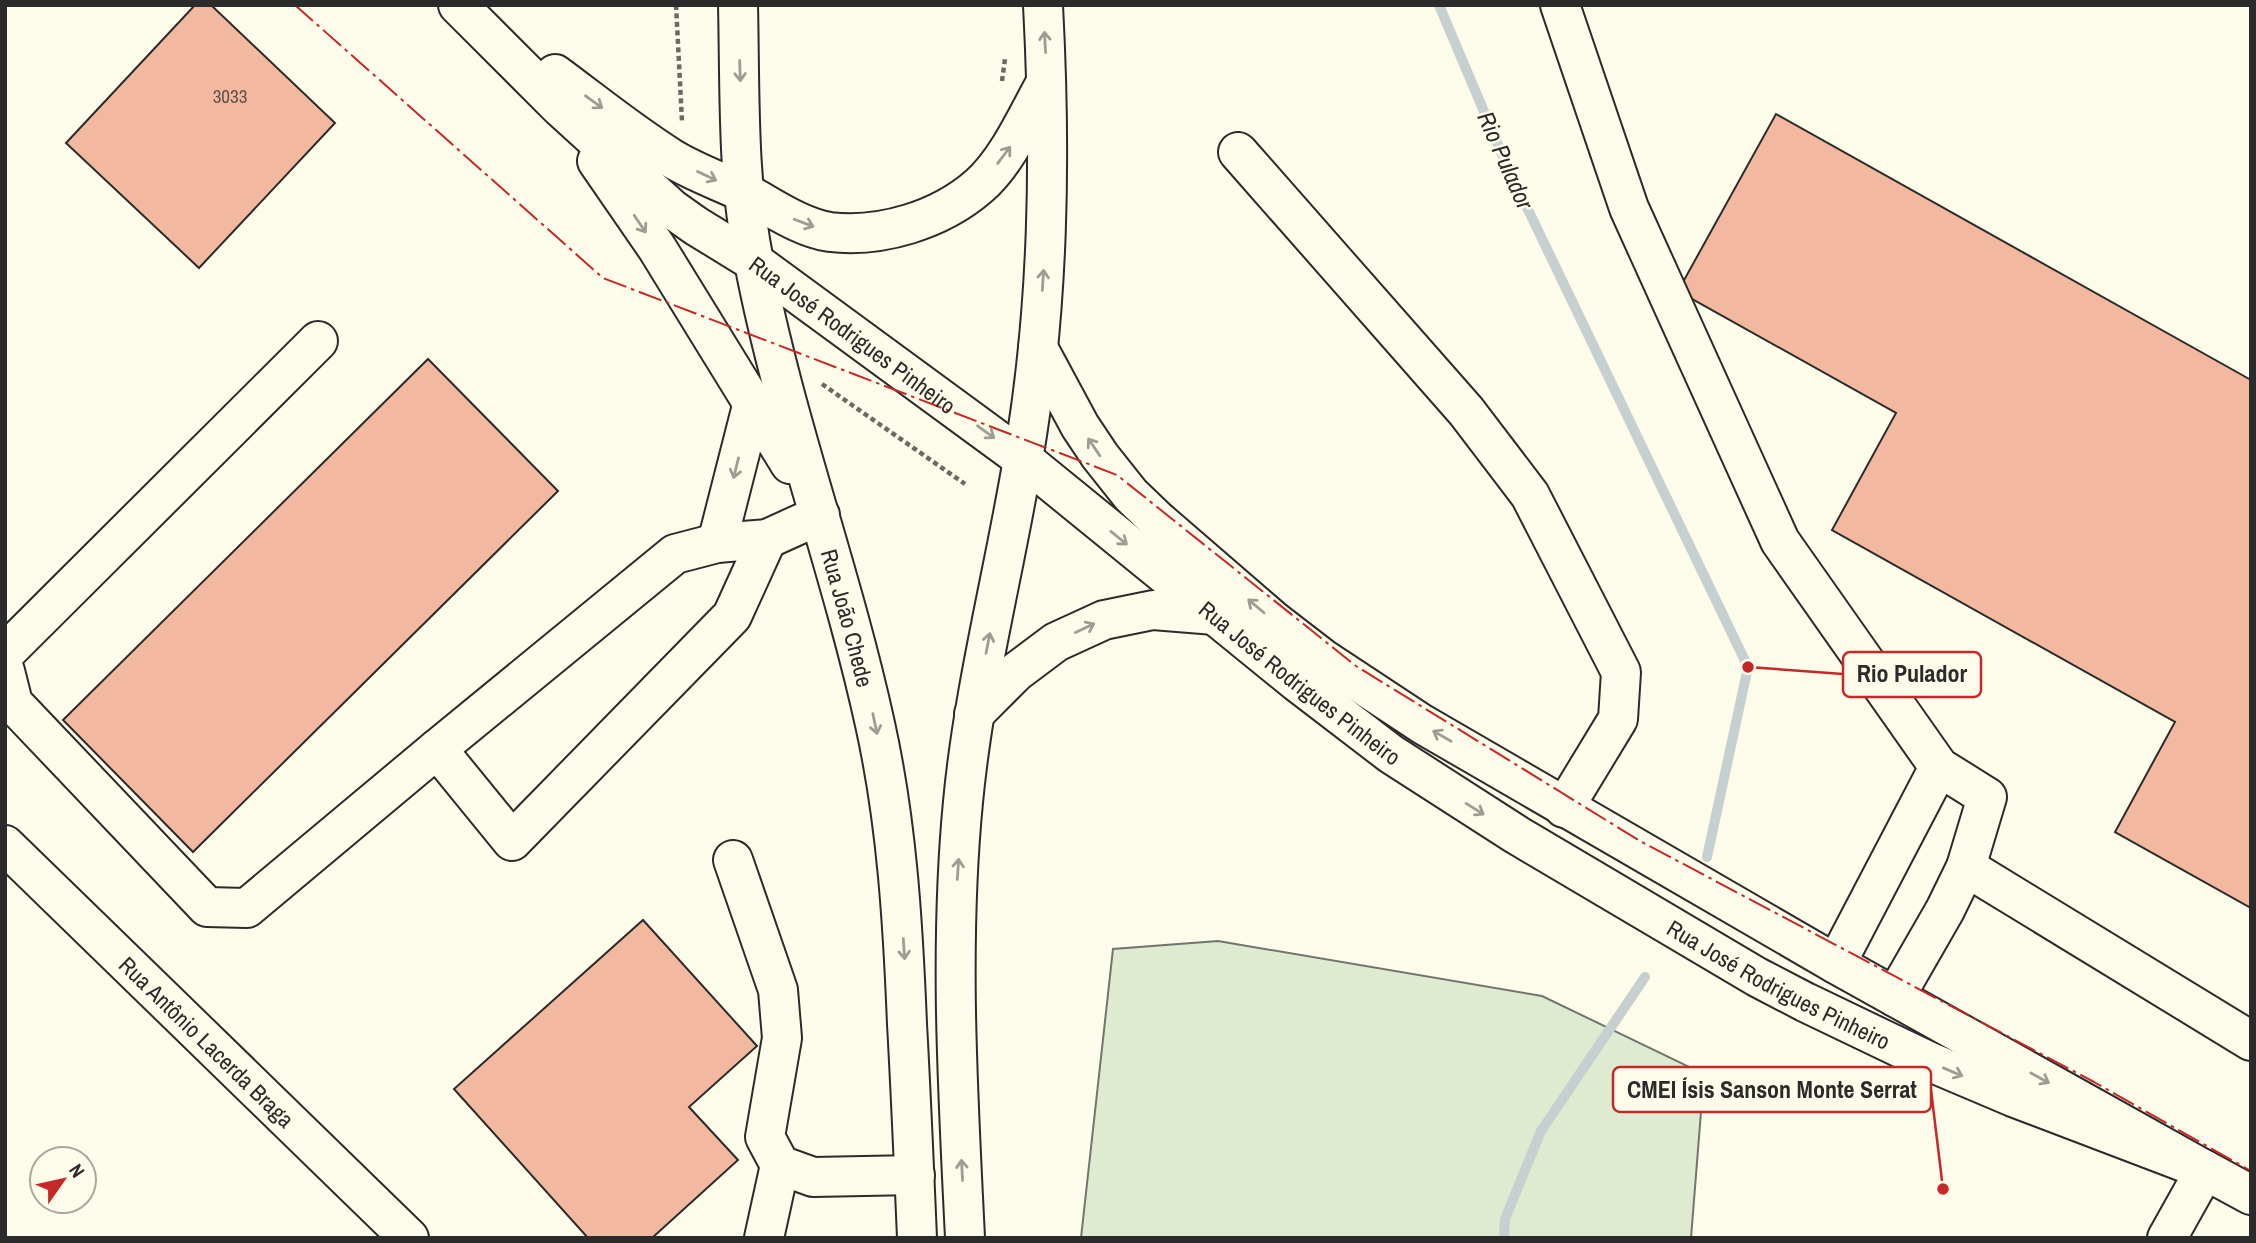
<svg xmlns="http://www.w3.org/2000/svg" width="2256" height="1243" viewBox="0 0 2256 1243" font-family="'Archivo Narrow',sans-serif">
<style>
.green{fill:#deebd1;stroke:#74746e;stroke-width:2}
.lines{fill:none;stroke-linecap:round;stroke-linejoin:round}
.stream{stroke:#c7d0d0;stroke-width:10}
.building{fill:#f2b8a0;stroke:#2b2b2b;stroke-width:2}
.minor-casing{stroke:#2b2b2b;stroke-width:42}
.major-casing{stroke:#2b2b2b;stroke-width:42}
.path{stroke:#6a6964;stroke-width:4.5;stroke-dasharray:5 3.5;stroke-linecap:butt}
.minor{stroke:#fdfbea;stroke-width:38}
.major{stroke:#fdfbea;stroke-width:38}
.power{stroke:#c62828;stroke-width:2;stroke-dasharray:24 5 3.5 5;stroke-linecap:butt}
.oneway{stroke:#9e9d94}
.labels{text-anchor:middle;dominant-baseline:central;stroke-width:5;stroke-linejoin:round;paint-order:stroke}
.number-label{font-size:19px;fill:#5d4e48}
.street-label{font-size:23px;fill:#2b2b2b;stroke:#fdfbea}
.water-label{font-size:24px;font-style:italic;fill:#2b2b2b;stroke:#fdfbea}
.leader{fill:none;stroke:#c62828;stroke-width:2.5}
.callout-dot{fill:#c62828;stroke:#fdfbea;stroke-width:2.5}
.callout{fill:#fdfbea;stroke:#c62828;stroke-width:2.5}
.callout-label{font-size:24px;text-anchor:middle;font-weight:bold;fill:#2b2b2b}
</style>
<rect width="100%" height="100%" fill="#fdfbea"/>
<path class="green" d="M1218,941L1542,996L1704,1074L1691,1238H1081L1113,949Z"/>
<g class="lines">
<path class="stream" d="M1439,5L1507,166L1748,667L1707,857
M1504,1238L1505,1219L1541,1131L1645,977"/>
</g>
<path class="building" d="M195,5H211L335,123L199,268L66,143Z
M1776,114L2251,380V908L2115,832L2175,722L1832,530L1896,413L1678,291Z
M428,359L558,491L193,852L63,720Z
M643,920L757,1046L689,1107L738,1160L652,1238H588L454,1089Z"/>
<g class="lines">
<g class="minor-casing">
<g id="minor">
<path d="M1560,5L1629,208L1780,541L1939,767L1987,797L1966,867L1945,910L1895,997"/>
<path d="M1238,152L1466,411L1530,495L1621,672L1618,719L1564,808"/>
<path d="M1038,348L1080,426L1100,456L1131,495L1156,519L1274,621L1322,658L1422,724L1836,964L2205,1170L2167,1238"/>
<path d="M717,543L753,402"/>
<path d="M5,653L318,341"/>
<path d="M5,671L13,703L207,907L247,908L437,749L675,554L717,543L767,539L820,515"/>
<path d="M437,749L512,841L732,616L767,539"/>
<path id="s1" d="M5,845L409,1238"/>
<path d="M733,860L778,990L782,1038L765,1137L780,1165L813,1177L915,1175"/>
<path d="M1966,867L2251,1041"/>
<path d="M1836,964L1939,767"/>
<path d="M764,1238L780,1165"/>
</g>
</g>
<g class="major-casing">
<g id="major">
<path id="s2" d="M458,5L560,107L672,209L696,226L753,261L1023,459L1297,682L1391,754L1517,835L1757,977L1805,1002L1928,1061L2013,1097L2205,1170L2251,1195"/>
<path id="s3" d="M738,5C740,91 737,178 754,262C784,419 841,569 875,724C897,823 903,924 907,1024C911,1095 914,1167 917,1238"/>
<path d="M555,74C593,102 631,133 671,158C697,174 726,183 753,197C776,210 803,228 830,232C881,238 940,220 979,186C1007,162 1027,116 1045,84"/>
<path d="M597,161L657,248L790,464"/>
<path d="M974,714L1016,672L1056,642L1104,620L1153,610L1215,615"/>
<path d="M965,1238C958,1093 949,947 963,802C974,686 1004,573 1023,459C1049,309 1051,156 1043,5"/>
</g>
</g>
<path class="path" d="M676,5L682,121
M1002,81L1005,59
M822,384L965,484"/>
<use href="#minor" class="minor"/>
<use href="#major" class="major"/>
<path class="power" d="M295,5L603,278L1117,475L1356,666L1640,841L2094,1082L2251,1171"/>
</g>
<defs><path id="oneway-shaft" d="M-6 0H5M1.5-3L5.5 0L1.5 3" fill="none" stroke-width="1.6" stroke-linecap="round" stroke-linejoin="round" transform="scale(1.75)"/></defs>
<g class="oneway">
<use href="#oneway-shaft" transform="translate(1045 42) rotate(-93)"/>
<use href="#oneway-shaft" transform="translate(740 71) rotate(88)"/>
<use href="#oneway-shaft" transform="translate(594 102) rotate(36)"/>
<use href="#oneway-shaft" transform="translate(1004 155) rotate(-53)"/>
<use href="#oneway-shaft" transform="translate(707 176) rotate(25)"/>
<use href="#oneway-shaft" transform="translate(804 223) rotate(21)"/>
<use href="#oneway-shaft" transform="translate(640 224) rotate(56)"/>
<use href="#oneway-shaft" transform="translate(1043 280) rotate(-86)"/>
<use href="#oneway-shaft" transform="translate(986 432) rotate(36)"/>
<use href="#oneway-shaft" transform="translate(1094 447) rotate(-124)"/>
<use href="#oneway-shaft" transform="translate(736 468) rotate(104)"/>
<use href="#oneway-shaft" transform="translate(1119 538) rotate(39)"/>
<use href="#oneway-shaft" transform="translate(1256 606) rotate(-140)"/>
<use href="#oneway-shaft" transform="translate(1085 628) rotate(-25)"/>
<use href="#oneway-shaft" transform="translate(988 643) rotate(-79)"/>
<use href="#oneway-shaft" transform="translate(875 724) rotate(78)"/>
<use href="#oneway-shaft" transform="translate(1442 736) rotate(-150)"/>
<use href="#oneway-shaft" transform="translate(1475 809) rotate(32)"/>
<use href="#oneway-shaft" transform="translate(958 869) rotate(-86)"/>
<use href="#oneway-shaft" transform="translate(904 949) rotate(86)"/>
<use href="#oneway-shaft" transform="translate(1953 1072) rotate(23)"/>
<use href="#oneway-shaft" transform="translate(2040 1078) rotate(29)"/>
<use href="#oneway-shaft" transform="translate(962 1170) rotate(-93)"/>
</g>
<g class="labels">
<g class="number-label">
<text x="230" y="96">3033</text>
</g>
<g class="street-label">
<text stroke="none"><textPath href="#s2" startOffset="516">Rua José Rodrigues Pinheiro</textPath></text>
<text stroke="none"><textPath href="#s3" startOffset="626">Rua João Chede</textPath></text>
<text stroke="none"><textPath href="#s2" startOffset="1083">Rua José Rodrigues Pinheiro</textPath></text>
<text stroke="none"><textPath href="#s2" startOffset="1650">Rua José Rodrigues Pinheiro</textPath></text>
<text stroke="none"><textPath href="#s1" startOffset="282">Rua Antônio Lacerda Braga</textPath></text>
</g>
<g class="water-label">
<text transform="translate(1506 160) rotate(66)">Rio Pulador</text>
</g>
</g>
<path class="leader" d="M1748 667L1843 674M1943 1189L1931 1090"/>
<g class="callout-dot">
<circle cx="1748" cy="667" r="7"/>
<circle cx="1943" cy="1189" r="7"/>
</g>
<g class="callout">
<rect x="1843" y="652" width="138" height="45" rx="7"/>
<rect x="1613" y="1067" width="318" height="45" rx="7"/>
</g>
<g class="callout-label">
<text x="1912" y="682">Rio Pulador</text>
<text x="1772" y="1098">CMEI Ísis Sanson Monte Serrat</text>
</g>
<rect width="2256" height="1243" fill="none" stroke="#2b2b2b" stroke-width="14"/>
<g transform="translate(63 1180) rotate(56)"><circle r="33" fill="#fdfbea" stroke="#a9a89e" stroke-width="2"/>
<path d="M0-5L12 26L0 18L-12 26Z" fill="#c62828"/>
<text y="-10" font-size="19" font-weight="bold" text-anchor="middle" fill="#2b2b2b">N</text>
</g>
</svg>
